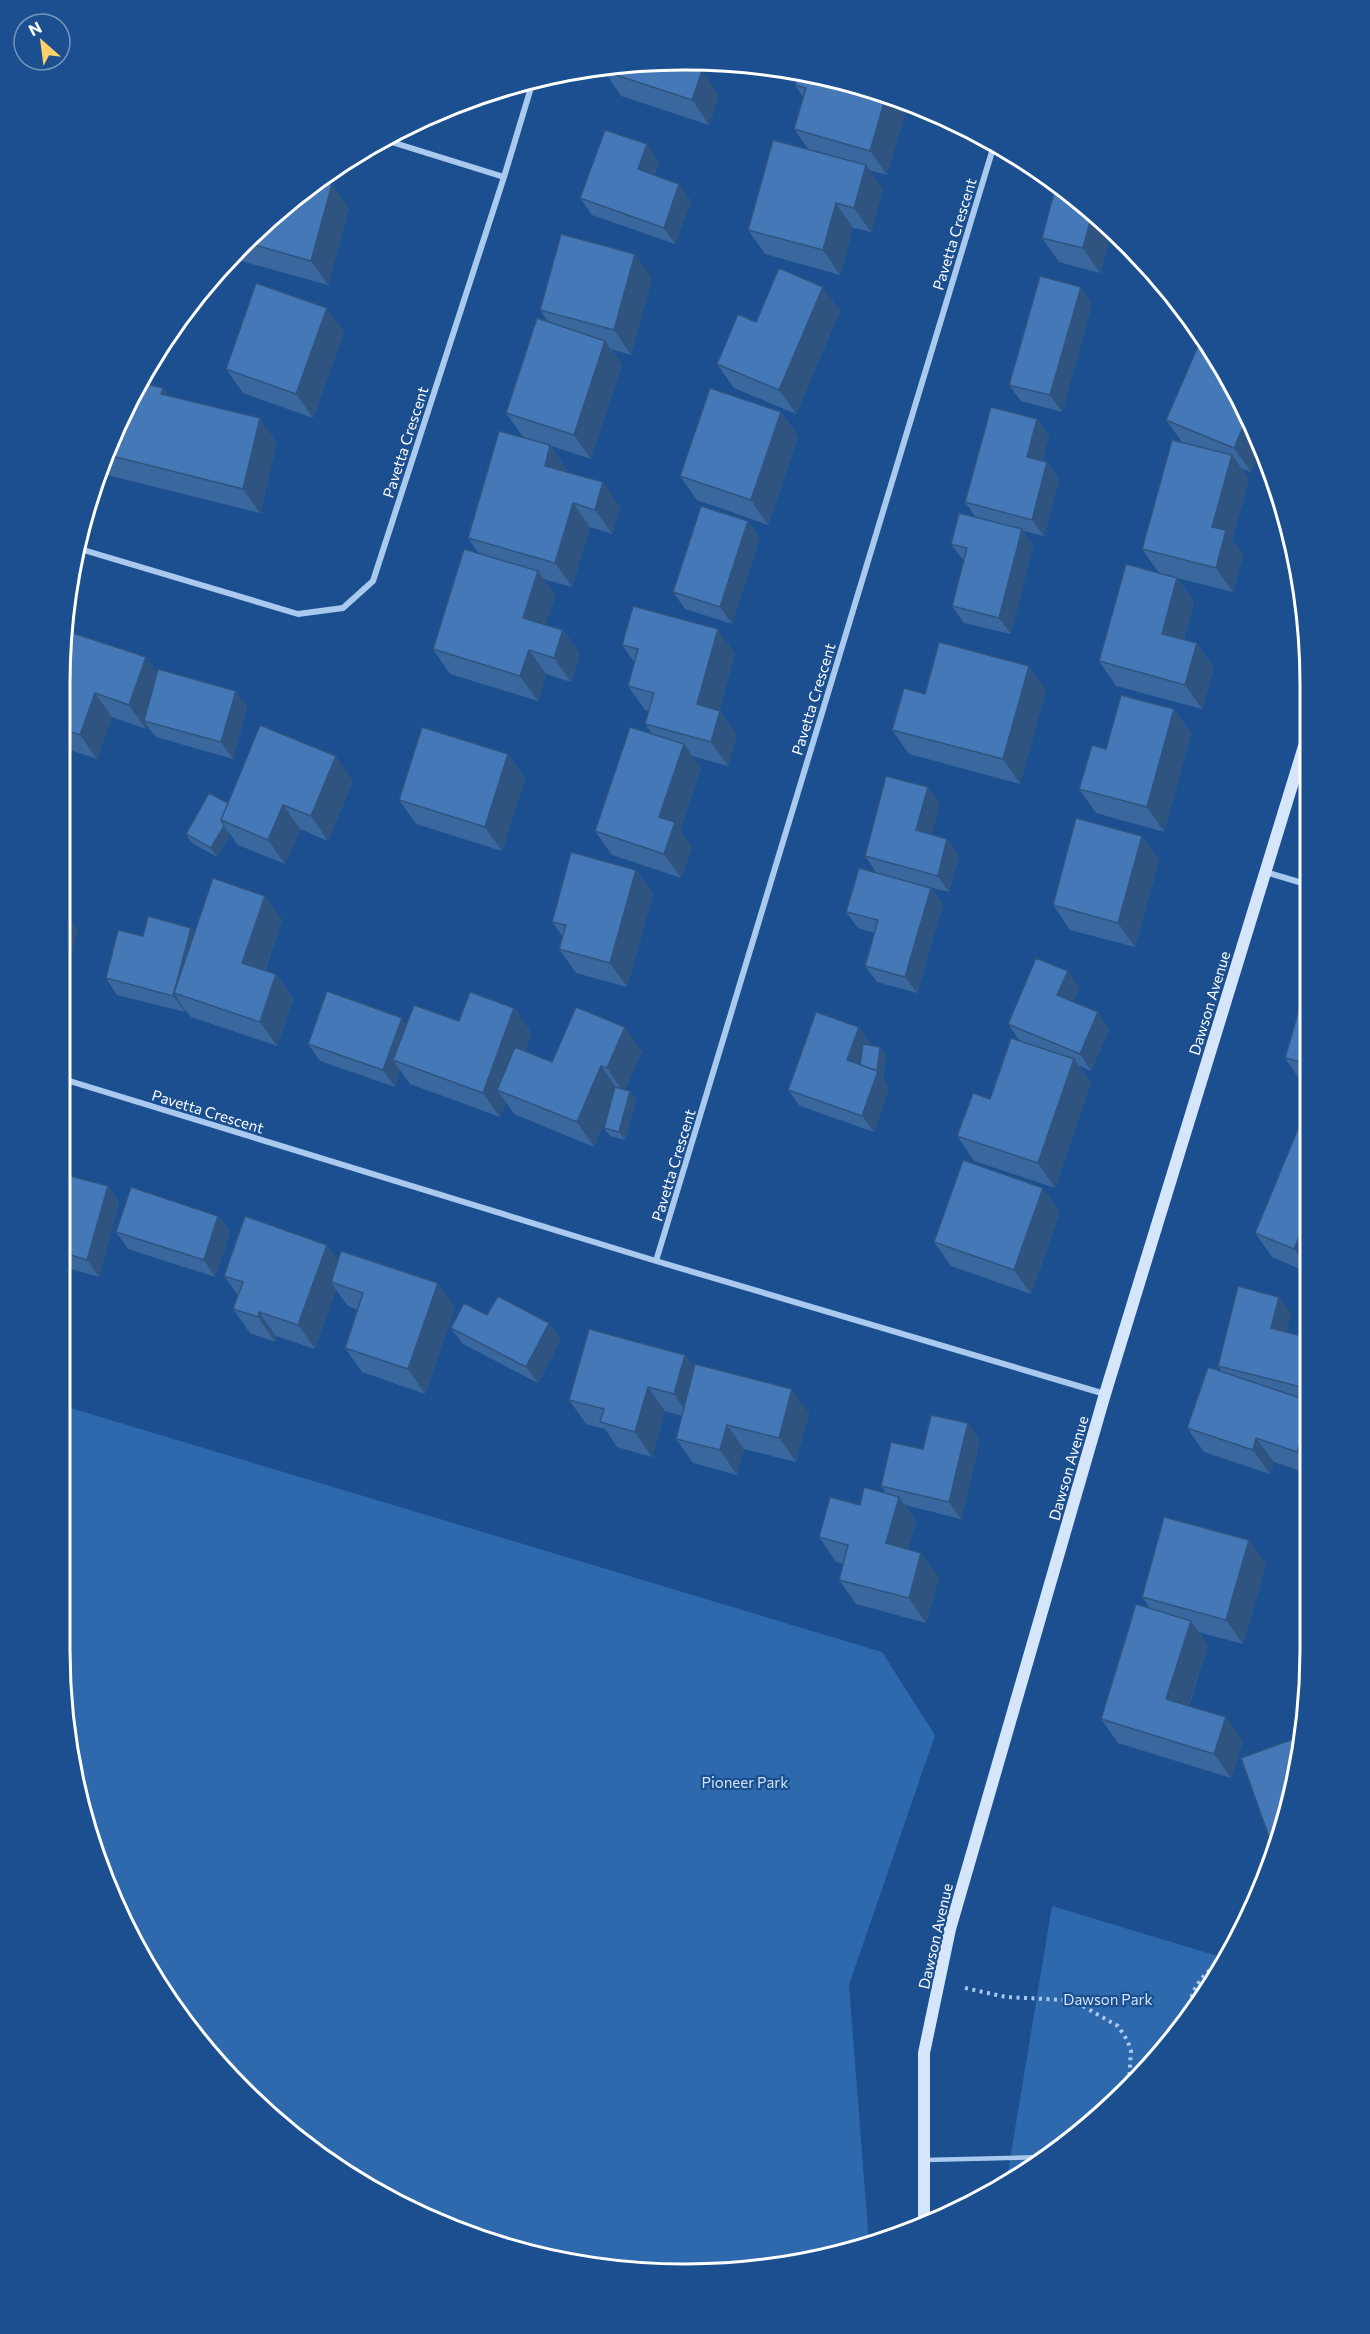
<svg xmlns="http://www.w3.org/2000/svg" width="1370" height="2334" viewBox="0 0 1370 2334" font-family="Commissioner,sans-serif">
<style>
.green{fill:#2e69ad}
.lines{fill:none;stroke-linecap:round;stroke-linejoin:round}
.path{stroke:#a9c9ee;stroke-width:4;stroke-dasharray:3 4.5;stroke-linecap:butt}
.lane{stroke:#a9c9ee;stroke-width:4.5}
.street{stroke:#a9c9ee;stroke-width:6}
.secondary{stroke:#d6e6fa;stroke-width:12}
.wall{fill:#3a679d}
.shaded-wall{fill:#305480}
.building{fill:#4478b7;stroke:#305480;stroke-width:1.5}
.labels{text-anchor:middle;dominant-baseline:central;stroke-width:4.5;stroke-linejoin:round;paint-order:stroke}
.street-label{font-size:15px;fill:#fff;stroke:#1b4f8f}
.park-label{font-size:15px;fill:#cfe3fa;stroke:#1b4f8f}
.rim{fill:none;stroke:#fff;stroke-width:3}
</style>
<rect width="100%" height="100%" fill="#1b4f8f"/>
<path class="green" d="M64,1406L882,1652L935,1735L849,1985L869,2243L807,2262L726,2273L604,2269L523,2253L409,2210L337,2168L243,2091L189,2029L125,1926L93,1850L65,1731Z
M1052,1906L1224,1958L1205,1996L1097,2119L1006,2184Z"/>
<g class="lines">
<path class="path" d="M965,1988L1006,1997L1064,2000L1081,2005L1118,2026L1127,2040L1131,2050L1129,2083
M1185,2019C1191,1994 1198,1975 1221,1963"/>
<path class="lane" d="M924,2160L1044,2157"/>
<path class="street" d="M385,140L504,177
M80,549L298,614L343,608L373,581L504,177L533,81
M1265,872L1309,885
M63,1079L656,1261L1105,1394
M656,1261L994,145"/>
<path class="secondary" d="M924,2227V2053L950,1929L1105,1394L1309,730"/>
</g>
<path class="wall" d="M692,67L719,95L709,125L621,96L604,71Z
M807,72L908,103L887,175L869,170L883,189L871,232L853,228L840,275L765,254L748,230L808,149L794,129L803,97L795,85Z
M659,161L654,175L679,184L691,201L675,244L592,215L580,198Z
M1056,185L1112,230L1100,273L1059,262L1042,238Z
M349,208L328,285L241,261L235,253L244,242Z
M652,278L631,355L611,349L622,365L591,459L551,446L567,470V472L620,506L612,534L590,527L572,587L543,579L555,596L545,625L563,630L580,654L571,682L546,674L538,701L450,674L433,649L479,554L468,538L543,443L523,437L506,413L548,322L540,310Z
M1081,287L1092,304L1062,412L1021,401L1009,385Z
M327,308L344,332L313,418L243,393L226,369Z
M840,311L796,414L734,388L717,364L756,322Z
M165,338L160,367L152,364Z
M1226,372L1261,449L1251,472L1241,468L1249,479L1232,540L1243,555L1233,592L1177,578L1194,602L1184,640L1214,668L1202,709L1116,686L1099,661L1159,573L1142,549L1182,442L1166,420Z
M143,383L168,395L277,443L260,513L99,473Z
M781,412L798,437L768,525L697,500L680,476Z
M1037,419L1049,436L1042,461L1047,462L1059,479L1044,536L1023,531L1033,546L1011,634L964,623L952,606L964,561L951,544L976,518L965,502Z
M760,537L732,624L685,609L673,592Z
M61,644L146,657L157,673L236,691L247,707L233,759L156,737L147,726L146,729L112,717L97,759L62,747Z
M622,645L735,654L719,711L737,735L728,766L692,756L701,768L680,830L692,847L681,878L612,855L595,831L652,734L645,724L649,711L645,710L628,686L635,663Z
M1046,690L1020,784L909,754L892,730L925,694Z
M1174,709L1191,734L1164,832L1096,813L1079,789Z
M508,754L525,779L502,851L416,824L399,800Z
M353,781L328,841L300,829L285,864L238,845L230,834L217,857L192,843L186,834L228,803Z
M940,804L931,834L947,839L959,855L949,892L918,884L931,888L943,904L917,993L877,982L865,966L874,933L858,928L846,912L876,872L865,856Z
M1159,860L1135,947L1070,930L1053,905Z
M636,870L653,894L627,987L576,973L559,949L563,937L552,922Z
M265,896L282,920L265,971L276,974L293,999L277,1046L191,1017L185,1010V1012L117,995L106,978L143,936L191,928L194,932Z
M1068,971L1079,988L1073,1002L1109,1029L1091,1071L1078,1065L1091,1083L1055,1188L974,1161L957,1136L990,1099L1020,1041L1008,1024Z
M1309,975V1084L1302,1083L1285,1058Z
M514,1008L531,1033L525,1051L552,1062L642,1051L625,1090L630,1091L636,1100L625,1140L610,1136L604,1128L609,1110L594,1147L514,1114L506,1102L500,1117L410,1084L400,1070L395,1087L320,1061L308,1044L407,1025L459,1021Z
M859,1027L870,1044V1045L886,1055L883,1078L889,1088L874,1132L800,1106L788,1090Z
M1309,1128V1273L1272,1257L1255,1233Z
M63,1174L108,1186L119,1203L99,1277L64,1267Z
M1060,1212L1031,1294L951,1266L934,1242Z
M218,1216L230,1232L215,1277L128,1249L116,1232Z
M327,1245L338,1261L438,1283L455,1308L425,1394L362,1372L345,1348L358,1310L348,1306L336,1290L315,1349L276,1336L275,1342L250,1333L233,1309L238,1295L224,1276Z
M1291,1313L1286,1332L1309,1338V1474L1274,1462L1270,1474L1204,1452L1187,1428L1222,1372L1218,1366Z
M487,1315L549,1323L561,1339L538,1383L463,1344L451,1328Z
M694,1368L809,1413L796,1462L744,1449L737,1475L693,1463L676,1439L682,1416L665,1411L652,1457L617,1447L605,1429L586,1424L569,1400Z
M980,1440L961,1519L905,1505L916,1521L908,1549L939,1577L926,1623L856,1604L839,1580L843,1564L836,1562L819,1537L860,1505L886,1493L881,1486L923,1449Z
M1249,1540L1266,1564L1243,1644L1198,1632L1208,1645L1189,1706L1243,1741L1231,1778L1118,1743L1101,1719L1151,1609L1142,1597Z
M1299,1737L1277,1849L1269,1837Z"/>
<path class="shaded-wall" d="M685,60L694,61L686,84L670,61Z
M702,71L719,95L709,125L692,100Z
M886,96L908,103L887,175L870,151Z
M647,144L659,161L649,186L638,169Z
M866,165L883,189L871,232L854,208Z
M332,184L349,208L328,285L311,261Z
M679,184L691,201L675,244L664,228Z
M836,203L853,228L840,275L823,250Z
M1092,215L1112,230L1100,273L1083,248Z
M635,254L652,278L631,355L614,330Z
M823,287L840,311L796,414L779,390Z
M1081,287L1092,304L1062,412L1050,395Z
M327,308L344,332L313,418L296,394Z
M173,329L160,367L155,360L165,338Z
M605,341L622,365L591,459L574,435Z
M163,388L180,412L161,394Z
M781,412L798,437L768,525L751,500Z
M260,418L277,443L260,513L243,489Z
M1247,418L1261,449L1251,472L1234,448Z
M1037,419L1049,436L1039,474L1027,457Z
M550,445L567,470L562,490L545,466Z
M1232,455L1249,479L1232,540L1243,555L1233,592L1216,568L1212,527Z
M1047,462L1059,479L1044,536L1032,520Z
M603,482L620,506L612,534L595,510Z
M573,503L590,527L572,587L555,563Z
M748,521L760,537L732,624L720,607Z
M1022,529L1033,546L1011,634L999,618Z
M538,571L555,596L540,643L523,618Z
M1177,578L1194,602L1179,658L1162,634Z
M718,629L735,654L714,729L697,704Z
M563,630L580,654L571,682L554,658Z
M1197,643L1214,668L1202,709L1185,685Z
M529,650L546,674L538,701L520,676Z
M146,657L163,681L144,721L147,726L146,729L129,705Z
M1029,666L1046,690L1020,784L1003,759Z
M236,691L247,707L233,759L221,742Z
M95,693L112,717L97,759L80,735Z
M1174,709L1191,734L1164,832L1147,807Z
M720,711L737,735L728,766L711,742Z
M684,744L701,768L680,830L692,847L681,878L664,854L659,817Z
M508,754L525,779L502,851L485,827Z
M336,756L353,781L328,841L311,816Z
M928,787L940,804L928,847L916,830Z
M283,805L300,829L285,864L268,840Z
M224,826L230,834L217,857L211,848Z
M1142,836L1159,860L1135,947L1118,923Z
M947,839L959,855L949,892L938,876Z
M636,870L653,894L627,987L610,963Z
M931,888L943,904L917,993L905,977Z
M265,896L282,920L259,987L242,963Z
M62,908L78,930L66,973L63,968Z
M191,928L203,944L174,993L185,1010V1012L173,996Z
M1068,971L1079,988L1068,1012L1057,995Z
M276,974L293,999L277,1046L260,1022Z
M514,1008L531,1033L509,1094L497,1090L506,1102L500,1117L483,1093Z
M1098,1012L1109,1029L1091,1071L1080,1054Z
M402,1018L413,1034L393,1060L400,1070L395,1087L383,1070Z
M625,1027L642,1051L624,1093L607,1068Z
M859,1027L870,1044L861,1070L847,1060Z
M880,1047L886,1055L883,1078L889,1088L874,1132L862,1116L876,1073Z
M1074,1059L1091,1083L1055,1188L1038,1163Z
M601,1066L618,1090L594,1147L577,1122Z
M630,1091L636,1100L625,1140L619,1132Z
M108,1186L119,1203L99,1277L87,1260Z
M1043,1188L1060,1212L1031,1294L1014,1270Z
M218,1216L230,1232L215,1277L204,1260Z
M1300,1235L1309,1248V1270L1294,1249Z
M327,1245L344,1269L331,1282L336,1290L315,1349L298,1325Z
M438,1283L455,1308L425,1394L408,1369Z
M1279,1297L1291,1313L1283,1345L1271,1328Z
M259,1312L276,1336L275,1342L258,1317Z
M549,1323L561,1339L538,1383L526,1367Z
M685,1355L702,1379L691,1419L674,1394Z
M648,1387L665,1411L652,1457L635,1432Z
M792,1389L809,1413L796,1462L779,1438Z
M1309,1417V1468L1297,1452Z
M968,1423L980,1440L961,1519L949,1502Z
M727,1425L744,1449L737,1475L720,1450Z
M1256,1438L1274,1462L1270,1474L1253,1450Z
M899,1497L916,1521L903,1567L886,1543Z
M1249,1540L1266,1564L1243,1644L1226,1620Z
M921,1553L939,1577L926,1623L909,1598Z
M1191,1621L1208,1645L1183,1723L1166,1699Z
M1226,1717L1243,1741L1231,1778L1214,1754Z"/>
<path class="building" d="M674,61L702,71L692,100L604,71L606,68Z
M799,71L807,72L886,96L870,151L794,129L806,88L795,85Z
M605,130L647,144L638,169L679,184L664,228L580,198Z
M773,140L866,165L854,208L836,203L823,250L748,230Z
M319,181L332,184L311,261L244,242Z
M1056,185L1092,215L1083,248L1042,238Z
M561,234L635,254L614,330L540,310Z
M779,268L823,287L779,390L717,364L738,314L756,322Z
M1040,276L1081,287L1050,395L1009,385Z
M256,283L327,308L296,394L226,369Z
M537,318L605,341L574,435L506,413Z
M1201,339L1226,372L1247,418L1234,448L1166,420Z
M143,383L163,388L161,394L260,418L243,489L108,455Z
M710,388L781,412L751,500L680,476Z
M991,407L1037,419L1027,457L1047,462L1032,520L965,502Z
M499,431L550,445L545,466L603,482L595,510L573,503L555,563L468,538Z
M1172,440L1232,455L1212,527L1226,530L1216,568L1142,549Z
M701,506L748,521L720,607L673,592Z
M959,513L1022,529L999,618L952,606L967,548L951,544Z
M464,549L538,571L523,618L563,630L554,658L529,650L520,676L433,649Z
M1126,564L1177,578L1162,634L1197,643L1185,685L1099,661Z
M633,606L718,629L697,704L720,711L711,742L645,724L654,693L628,686L638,649L622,645Z
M64,630L146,657L129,705L95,693L80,735L62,729L61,644Z
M939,642L1029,666L1003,759L892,730L904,688L925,694Z
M158,669L236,691L221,742L144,721Z
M1121,695L1174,709L1147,807L1079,789L1092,745L1106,749Z
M260,725L336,756L311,816L283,805L268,840L221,820Z
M422,727L508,754L485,827L399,800Z
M630,727L684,744L659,817L675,822L664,854L595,831Z
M886,776L928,787L916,830L947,839L938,876L865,856Z
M209,793L228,803L221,820L224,826L211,848L186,834Z
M1076,818L1142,836L1118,923L1053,905Z
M571,852L636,870L610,963L559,949L566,925L552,922Z
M859,868L931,888L905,977L865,966L878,920L846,912Z
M213,878L265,896L242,963L276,974L260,1022L174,993Z
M148,916L191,928L173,996L106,978L118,930L143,936Z
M1036,958L1068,971L1057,995L1098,1012L1080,1054L1008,1024Z
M1309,975V1064L1285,1058Z
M327,991L402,1018L383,1070L308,1044Z
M470,992L514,1008L483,1093L393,1060L414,1005L459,1021Z
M576,1007L625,1027L607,1068L601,1066L577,1122L497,1090L515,1047L552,1062Z
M816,1012L859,1027L847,1060L878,1071L862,1116L788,1090Z
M1011,1038L1074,1059L1038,1163L957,1136L973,1093L990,1099Z
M863,1044L880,1047L877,1071L860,1065Z
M615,1087L630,1091L619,1132L604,1128Z
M1300,1124L1309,1128V1239L1300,1235L1294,1249L1255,1233Z
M963,1160L1043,1188L1014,1270L934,1242Z
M63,1174L108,1186L87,1260L64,1253Z
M131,1187L218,1216L204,1260L116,1232Z
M245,1216L327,1245L298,1325L259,1312L258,1317L233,1309L243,1282L224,1276Z
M341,1251L438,1283L408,1369L345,1348L363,1293L331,1282Z
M1238,1286L1279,1297L1271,1328L1309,1338V1389L1218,1366Z
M498,1296L549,1323L526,1367L451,1328L464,1303L487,1315Z
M589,1329L685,1355L674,1394L648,1387L635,1432L600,1422L604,1409L569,1400Z
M695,1364L792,1389L779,1438L727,1425L720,1450L676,1439Z
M1208,1367L1309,1401V1417L1297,1452L1256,1438L1253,1450L1187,1428Z
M931,1415L968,1423L949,1502L881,1486L891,1442L923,1449Z
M864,1487L899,1497L886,1543L921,1553L909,1598L839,1580L848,1545L819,1537L830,1497L860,1505Z
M1164,1517L1249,1540L1226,1620L1142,1597Z
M1136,1604L1191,1621L1166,1699L1226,1717L1214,1754L1101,1719Z
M1299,1737L1280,1833L1269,1837L1241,1758Z"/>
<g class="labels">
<g class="street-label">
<text transform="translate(954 234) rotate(-73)">Pavetta Crescent</text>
<text transform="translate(405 442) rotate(-72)">Pavetta Crescent</text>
<text transform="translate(813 699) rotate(-73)">Pavetta Crescent</text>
<text transform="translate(1209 1003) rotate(-73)">Dawson Avenue</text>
<text transform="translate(208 1111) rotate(17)">Pavetta Crescent</text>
<text transform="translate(673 1165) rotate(-73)">Pavetta Crescent</text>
<text transform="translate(1068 1468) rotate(-74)">Dawson Avenue</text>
<text transform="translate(935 1936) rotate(-77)">Dawson Avenue</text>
</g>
<g class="park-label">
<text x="745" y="1782">Pioneer Park</text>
<text x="1108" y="1999">Dawson Park</text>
</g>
</g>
<path d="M0 0H1370V2334H0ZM684 70H686A614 614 0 0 1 1300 684V1650A614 614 0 0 1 686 2264H684A614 614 0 0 1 70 1650V684A614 614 0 0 1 684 70Z" fill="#1b4f8f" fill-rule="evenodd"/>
<path class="rim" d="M684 70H686A614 614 0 0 1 1300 684V1650A614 614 0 0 1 686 2264H684A614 614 0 0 1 70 1650V684A614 614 0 0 1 684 70Z"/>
<g transform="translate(42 42) rotate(332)"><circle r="28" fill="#1b4f8f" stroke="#7695bc" stroke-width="1.5"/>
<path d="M0-4.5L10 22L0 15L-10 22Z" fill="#ffd166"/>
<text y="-9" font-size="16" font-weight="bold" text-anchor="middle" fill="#ffffff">N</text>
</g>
</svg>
